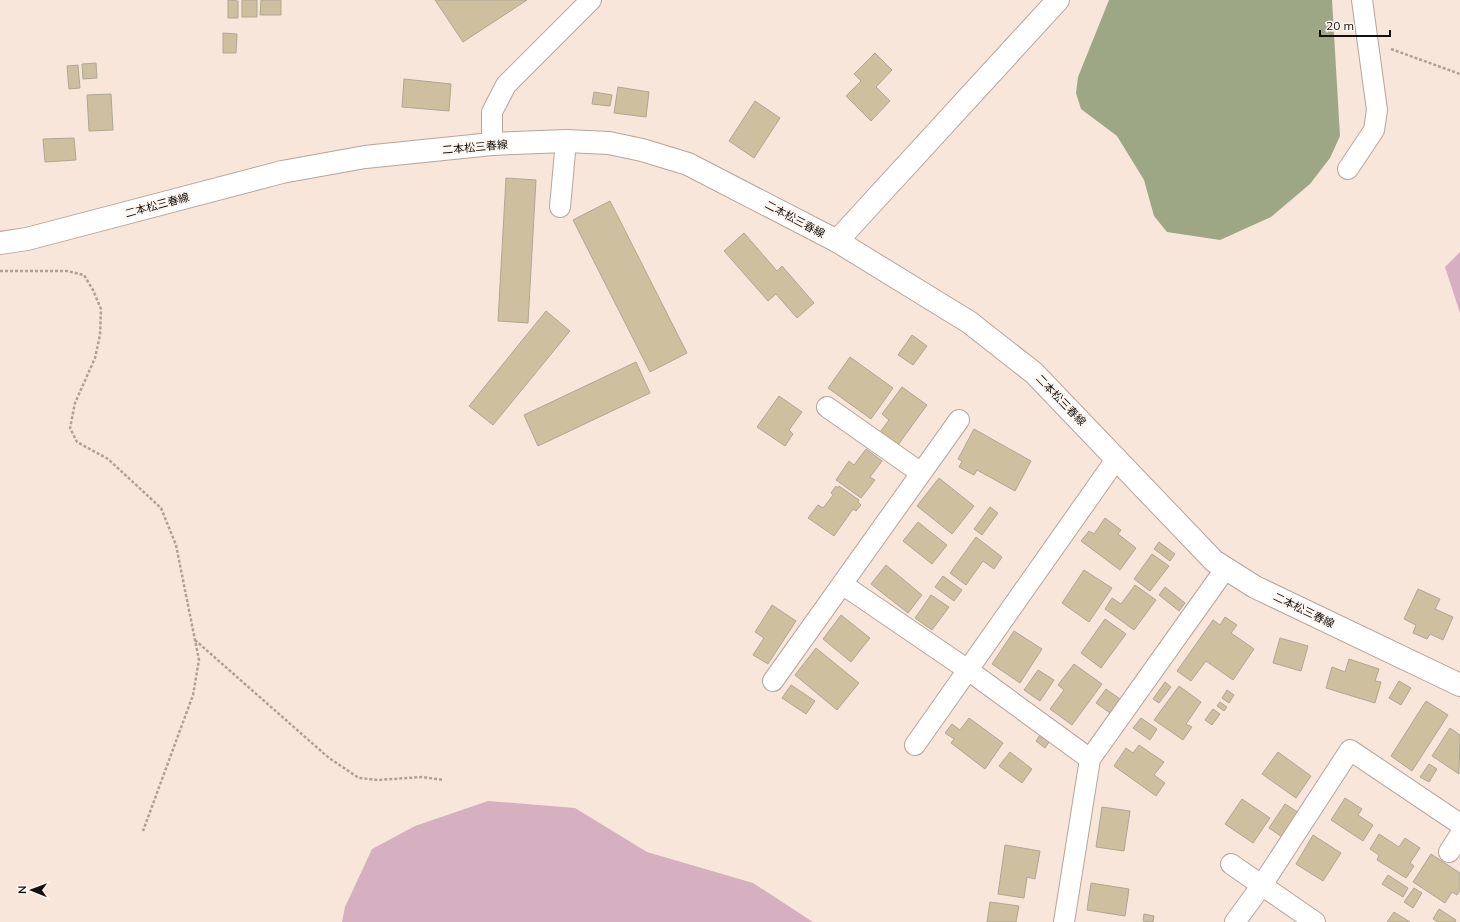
<svg xmlns="http://www.w3.org/2000/svg" width="1460" height="922" viewBox="0 0 1460 922" font-family="Mulish,'Noto Sans JP',sans-serif">
<style>
.forest{fill:#d6b0c0}
.water{fill:#9ea785}
.building{fill:#cec09e;stroke:#aea796}
.lines{fill:none;stroke-linecap:round;stroke-linejoin:round}
.minor-casing{stroke:#b6a59a;stroke-width:22}
.tertiary-casing{stroke:#b6a59a;stroke-width:24}
.secondary-casing{stroke:#b6a59a;stroke-width:24}
.path{stroke:#afa199;stroke-width:2.5;stroke-dasharray:3 2;stroke-linecap:butt}
.minor{stroke:#fff;stroke-width:20}
.tertiary{stroke:#fff;stroke-width:22}
.secondary{stroke:#fff;stroke-width:22}
.labels{text-anchor:middle;dominant-baseline:central;stroke-width:4;stroke-linejoin:round;paint-order:stroke}
.street-label{font-size:11px;fill:#16100d;stroke:#fdf6f1}
</style>
<rect width="100%" height="100%" fill="#f8e6db"/>
<path class="forest" d="M1460,252V313L1445,267Z
M488,801L575,808L647,852L753,883L813,922H342L345,907L372,849L415,826Z"/>
<path class="water" d="M1109,0H1332L1340,136L1330,158L1310,184L1271,217L1220,240L1167,232L1154,216L1144,180L1117,136L1081,109L1076,93L1078,77Z"/>
<path class="building" d="M228,0L238,1V18H228Z
M242,0H257V17H242Z
M261,0H281V15H260Z
M435,0H527L463,42Z
M223,33L237,34L236,53H223Z
M875,53L892,70L876,87L890,101L871,121L846,96L861,81L854,74Z
M96,63L97,78L83,79L82,64Z
M78,65L80,88L69,89L67,66Z
M404,79L451,84L449,111L402,107Z
M618,87L649,92L646,117L614,113Z
M594,92L612,95L610,106L592,104Z
M111,94L113,130L89,131L87,95Z
M755,101L780,118L754,158L729,141Z
M74,138L76,160L45,162L43,139Z
M506,178L536,180L528,323L498,321Z
M610,201L687,353L650,372L573,220Z
M744,233L777,271L782,266L814,303L797,318L776,294L768,301L724,251Z
M546,311L570,331L493,425L469,406Z
M912,335L927,346L913,365L898,355Z
M850,357L893,388L871,419L828,388Z
M636,362L650,393L538,446L524,415Z
M902,387L927,405L898,445L880,432L889,420L882,414Z
M779,396L802,412L789,430L793,434L785,446L757,427Z
M974,429L1031,461L1015,491L977,470L974,475L959,467L962,461L958,459Z
M866,449L882,461L870,477L875,480L861,498L836,480L849,461L854,465Z
M939,478L974,506L952,534L917,506Z
M836,486L838,488L839,486L859,500L858,502L861,505L856,511L853,509L834,536L808,518L818,505L823,508L833,495L831,493Z
M990,507L998,513L982,535L974,529Z
M1105,518L1121,530L1118,534L1136,548L1120,570L1081,541L1089,531L1094,534Z
M918,522L947,545L932,564L903,541Z
M976,537L1002,557L994,569L983,561L966,585L950,573Z
M1159,542L1175,554L1170,561L1154,549Z
M1152,554L1169,566L1150,591L1134,579Z
M886,565L922,595L908,613L871,584Z
M1084,570L1112,588L1089,622L1062,603Z
M943,576L962,590L954,601L935,587Z
M1135,585L1156,600L1134,630L1105,609L1112,598L1121,604Z
M1165,587L1185,603L1179,611L1159,595Z
M1418,589L1440,599L1435,609L1453,617L1443,640L1430,634L1427,639L1413,633L1416,625L1404,619Z
M931,595L949,607L932,630L915,618Z
M772,605L796,621L768,664L753,655L764,638L755,632Z
M841,615L870,638L851,662L823,639Z
M1225,617L1237,625L1231,633L1254,649L1233,680L1206,661L1191,681L1177,671L1213,620L1220,625Z
M1105,619L1126,634L1101,668L1081,653Z
M1014,631L1042,649L1020,683L992,664Z
M1280,638L1308,646L1301,671L1273,663Z
M816,648L859,683L837,710L795,675Z
M1349,659L1379,669L1375,681L1381,682L1375,703L1326,688L1332,667L1345,672Z
M1074,664L1102,684L1072,725L1050,709L1064,690L1058,685Z
M1038,670L1054,680L1040,701L1024,690Z
M1399,681L1411,688L1401,705L1389,698Z
M1165,682L1171,687L1159,703L1153,699Z
M791,685L815,701L806,714L782,698Z
M1179,686L1201,702L1186,724L1192,727L1183,740L1154,720Z
M1106,689L1120,699L1110,713L1096,703Z
M1227,690L1234,695L1229,703L1222,698Z
M1426,701L1448,715L1412,771L1391,756Z
M1220,702L1227,707L1224,711L1217,706Z
M1213,709L1220,714L1212,725L1205,720Z
M969,718L1003,743L985,769L951,743L954,739L945,733L952,724L960,730Z
M1141,718L1157,729L1150,740L1133,728Z
M1450,728L1460,735L1459,774L1432,756Z
M1040,735L1049,742L1045,748L1036,741Z
M1139,745L1164,762L1154,775L1165,783L1156,796L1114,766L1126,748L1133,753Z
M1010,752L1032,769L1022,783L999,766Z
M1278,752L1311,776L1296,798L1262,774Z
M1429,764L1437,769L1429,782L1420,777Z
M1345,798L1362,809L1358,815L1373,825L1363,841L1331,820Z
M1242,799L1270,818L1253,843L1225,824Z
M1285,804L1299,813L1282,837L1269,828Z
M1102,807L1130,811L1124,851L1096,847Z
M1379,834L1399,847L1405,838L1420,848L1410,863L1414,866L1406,878L1377,860L1379,855L1370,849Z
M1313,835L1341,853L1323,881L1296,864Z
M1005,845L1040,851L1035,879L1027,877L1024,898L998,894Z
M1431,854L1460,873V890L1457,895L1452,892L1445,903L1413,882Z
M1388,875L1408,888L1403,897L1382,884Z
M1091,883L1129,889L1125,916L1087,910Z
M1414,888L1422,893L1413,908L1404,902Z
M990,902L1019,906L1016,922H987Z
M1439,909L1456,920L1455,922H1438L1433,919Z
M1394,912L1410,922H1387Z
M1144,914L1154,916L1153,922L1143,921Z"/>
<g class="lines">
<g class="minor-casing">
<path id="minor" d="M492,144V112L506,85L591,0
M1348,169L1374,130L1377,110L1362,0
M560,207L566,141
M827,407L921,473
M842,584L968,670L1090,759
M773,681L959,420
M915,745L1117,458
M1449,852L1460,835
M1231,864L1315,922
M1064,922L1090,759L1226,568
M1235,922L1262,885L1350,750L1460,824"/>
</g>
<g class="tertiary-casing">
<path id="tertiary" d="M837,241L1058,0"/>
</g>
<g class="secondary-casing">
<path id="secondary" d="M0,243L27,239L282,172L365,157L492,144L566,141L609,143L642,150L688,164L837,241L969,322L1034,373L1214,561L1255,587L1460,685"/>
</g>
<path class="path" d="M1391,49L1460,74
M0,271H67L84,275L93,290L101,309L100,335L95,358L75,403L70,428L77,442L108,459L161,508L176,545L199,660L193,695L143,831
M195,640L329,758L359,778L378,780L422,777L444,780"/>
<use href="#minor" class="minor"/>
<use href="#tertiary" class="tertiary"/>
<use href="#secondary" class="secondary"/>
</g>
<g class="labels">
<g class="street-label">
<text transform="translate(475 147) rotate(-5)">二本松三春線</text>
<text transform="translate(157 205) rotate(-15)">二本松三春線</text>
<text transform="translate(795 219) rotate(28)">二本松三春線</text>
<text transform="translate(1061 400) rotate(46)">二本松三春線</text>
<text transform="translate(1304 610) rotate(26)">二本松三春線</text>
</g>
</g>
<g transform="translate(32 890) rotate(271)" stroke="#fdf6f1" stroke-width="3" paint-order="stroke">
<path d="M0-3L7 15L0 10L-7 15Z" fill="#16100d"/>
<text y="-6" font-size="11" font-weight="bold" text-anchor="middle" fill="#16100d">N</text>
</g>
<path d="M1320 30v6h70v-6" fill="none" stroke="#16100d" stroke-width="2"/>
<text x="1326" y="30" font-size="12" fill="#16100d" stroke="#fdf6f1" stroke-width="3" paint-order="stroke">20 m</text>
</svg>
